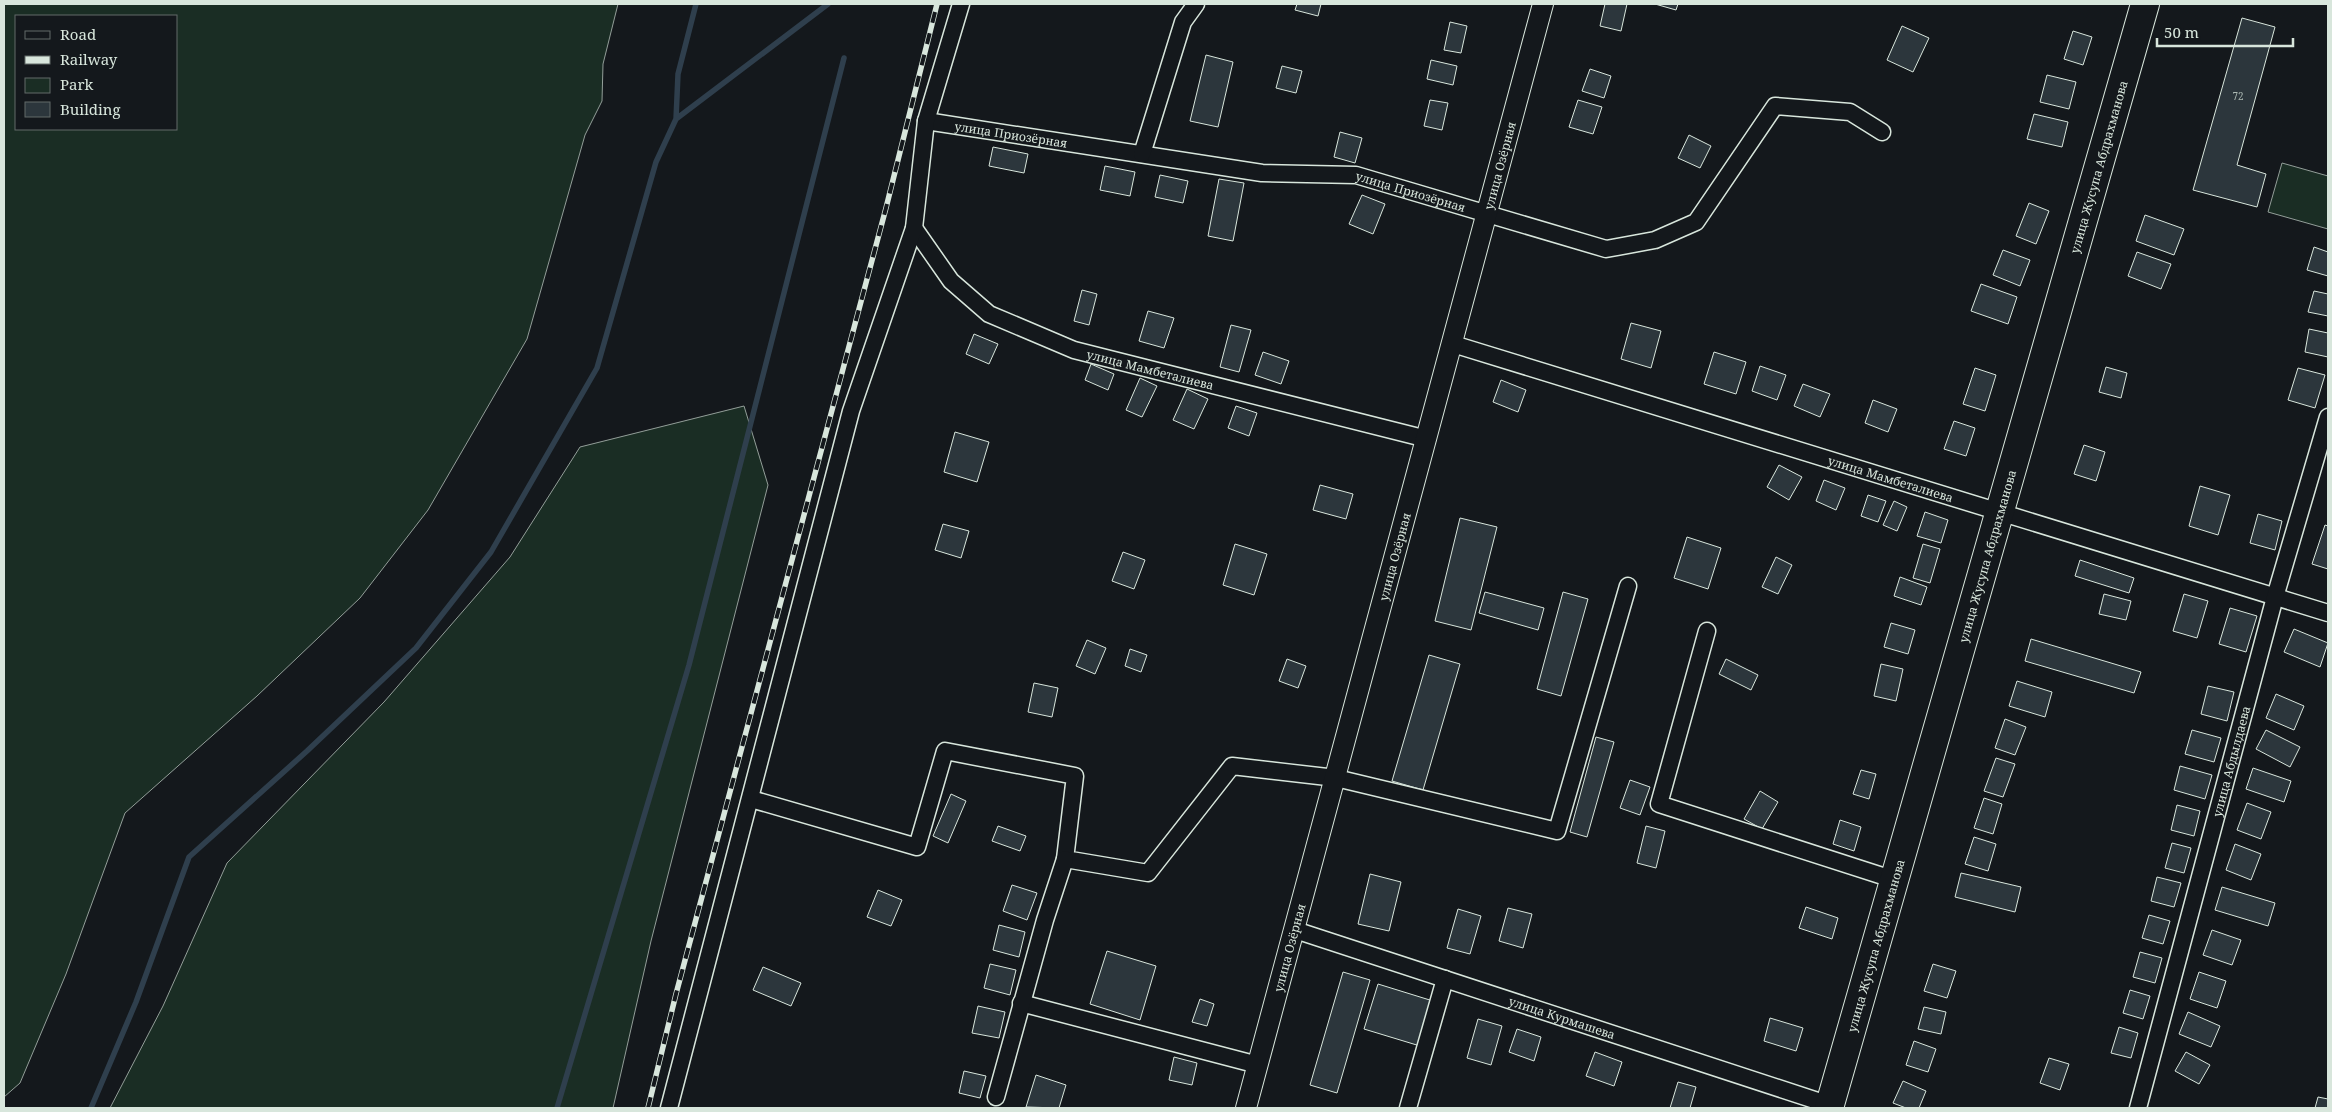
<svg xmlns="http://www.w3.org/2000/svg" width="2332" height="1112" viewBox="0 0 2332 1112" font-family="'Noto Serif',serif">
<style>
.green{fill:#1a2d24;stroke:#939e99;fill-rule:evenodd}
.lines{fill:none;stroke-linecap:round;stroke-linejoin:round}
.stream{stroke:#2f3f4d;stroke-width:5.5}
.building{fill:#2c363c;stroke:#d8e6dc}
.minor-casing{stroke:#d8e6dc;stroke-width:19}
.tertiary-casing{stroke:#d8e6dc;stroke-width:22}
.trunk-casing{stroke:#d8e6dc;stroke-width:30}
.minor{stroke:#14181c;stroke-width:16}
.tertiary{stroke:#14181c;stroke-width:20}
.trunk{stroke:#14181c;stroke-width:28}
.rail-casing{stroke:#d8e6dc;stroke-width:5.5}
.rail{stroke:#14181c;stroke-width:4;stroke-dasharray:11;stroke-linecap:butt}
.labels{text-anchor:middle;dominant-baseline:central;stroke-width:4;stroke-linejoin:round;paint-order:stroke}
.number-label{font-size:10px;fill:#adbab4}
.street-label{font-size:12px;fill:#d8e6dc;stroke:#14181c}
</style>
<rect width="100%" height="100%" fill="#14181c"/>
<path class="green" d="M4,4H618L603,64L602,101L585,135L527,339L428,510L360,598L257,696L125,813L66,974L20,1083L4,1097ZM16,16H176V129H16Z
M2282,163L2328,176V229L2268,212Z
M744,406L768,485L651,941L613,1108H110L163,1006L227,863L384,702L510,557L580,447Z"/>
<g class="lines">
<path class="stream" d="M676,119L828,4
M91,1108L136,1002L189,857L307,751L416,648L491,552L597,368L656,162L676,119L678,74L696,4
M557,1108L689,665L844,58"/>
</g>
<path class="building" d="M1297,4H1321L1318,16L1295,10Z
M1605,4H1627L1621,31L1600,26Z
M1655,4H1678L1676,10Z
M2242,18L2275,27L2237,165L2266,174L2257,207L2193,190Z
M1450,22L1467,26L1461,53L1444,50Z
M1902,26L1929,38L1913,72L1887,60Z
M2073,31L2092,37L2083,65L2064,59Z
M1206,55L1233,62L1218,127L1190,121Z
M1431,60L1457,66L1453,85L1427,79Z
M1282,66L1302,71L1296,93L1276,88Z
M1590,69L1611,76L1604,98L1582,91Z
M2047,75L2076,82L2069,109L2040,102Z
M1430,100L1448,103L1442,130L1424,126Z
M1578,100L1602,107L1593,134L1569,127Z
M2034,114L2068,122L2062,147L2027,139Z
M1340,132L1362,138L1355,163L1334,157Z
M1689,135L1711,146L1700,168L1678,158Z
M993,147L1028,154L1024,173L989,166Z
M1105,166L1135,172L1130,196L1100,190Z
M1160,175L1188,181L1183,203L1155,197Z
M1219,179L1244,183L1233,241L1208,236Z
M1362,195L1385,204L1373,234L1349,224Z
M2029,203L2049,211L2036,244L2016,236Z
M2145,215L2184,229L2174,255L2136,241Z
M2314,247L2328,252V276L2307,270Z
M2003,250L2030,260L2020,286L1993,275Z
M2137,252L2171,264L2161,289L2128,276Z
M1981,284L2017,297L2008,324L1971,311Z
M1082,290L1097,294L1089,325L1074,321Z
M2314,291L2328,294V316L2308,312Z
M1148,311L1174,318L1164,348L1139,341Z
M1631,323L1661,331L1651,368L1621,359Z
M1231,325L1251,330L1239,372L1220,367Z
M2309,329L2328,333V357L2305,352Z
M974,334L998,344L989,364L966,354Z
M1263,352L1289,361L1281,384L1255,375Z
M1714,352L1746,362L1736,394L1704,384Z
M1091,364L1114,374L1108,390L1085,380Z
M1760,366L1786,375L1777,400L1752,391Z
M2106,367L2127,373L2121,398L2099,392Z
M1975,368L1996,375L1985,411L1963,404Z
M2298,368L2325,375L2315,408L2288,400Z
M1140,378L1157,386L1142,417L1126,410Z
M1501,380L1526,390L1518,412L1493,402Z
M1803,384L1830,394L1820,417L1794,406Z
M1187,389L1208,399L1194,429L1173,420Z
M1873,400L1897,409L1888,432L1865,423Z
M1236,406L1257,413L1249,436L1228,428Z
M1954,421L1975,428L1966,456L1944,449Z
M955,432L989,442L977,482L944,472Z
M2084,445L2105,452L2096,481L2074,474Z
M1779,465L1802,477L1789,500L1767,487Z
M1824,480L1845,488L1836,510L1816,501Z
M1320,485L1353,494L1346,519L1313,510Z
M2200,486L2230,495L2218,535L2189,526Z
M1868,495L1886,501L1878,522L1861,516Z
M1894,501L1907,507L1897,531L1883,525Z
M1925,512L1948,520L1941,543L1917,536Z
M2258,514L2282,521L2275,550L2250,543Z
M1460,518L1497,527L1471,630L1435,621Z
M943,524L969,531L961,558L935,550Z
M2325,525L2328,526V569L2312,564Z
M1687,537L1721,548L1708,589L1674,578Z
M1235,544L1267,554L1254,595L1223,585Z
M1923,544L1940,549L1930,583L1913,578Z
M1123,552L1145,560L1134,589L1112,581Z
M1776,557L1792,565L1778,594L1762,587Z
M2080,560L2134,578L2129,593L2075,576Z
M1900,577L1927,587L1921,605L1894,596Z
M1485,592L1544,608L1538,630L1479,613Z
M1563,592L1588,599L1561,696L1537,689Z
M2104,594L2131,601L2126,620L2099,614Z
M2184,594L2208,601L2197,638L2173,631Z
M2230,608L2257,616L2246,652L2219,644Z
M1891,623L1915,630L1908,654L1884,647Z
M2294,629L2328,643L2320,667L2284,652Z
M2031,639L2141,672L2134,693L2025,661Z
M1087,640L1106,648L1095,674L1076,666Z
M1130,649L1147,655L1141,672L1125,666Z
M1429,655L1460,664L1423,790L1392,781Z
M1287,659L1306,666L1298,688L1279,681Z
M1726,659L1758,675L1751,690L1719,674Z
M1881,664L1903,669L1896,701L1874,696Z
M2017,681L2052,692L2045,717L2009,706Z
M1034,683L1058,688L1052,717L1028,712Z
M2208,686L2234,692L2227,721L2201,714Z
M2276,694L2304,706L2294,730L2266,718Z
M2005,719L2026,727L2015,755L1995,748Z
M2192,730L2221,738L2214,762L2185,754Z
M2266,730L2300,747L2290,767L2256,749Z
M1596,737L1614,742L1587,837L1570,832Z
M1996,758L2015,764L2003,797L1984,791Z
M2180,766L2212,775L2205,799L2174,790Z
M2253,768L2291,781L2284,802L2246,789Z
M1861,770L1876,774L1869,799L1853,794Z
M1630,780L1650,787L1640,815L1620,808Z
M1760,791L1778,802L1762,829L1744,819Z
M951,794L966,801L948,843L933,836Z
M1984,798L2002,804L1993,834L1974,828Z
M2247,803L2271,812L2261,839L2237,830Z
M2177,805L2200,811L2194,836L2171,830Z
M1840,820L1861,827L1854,851L1833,844Z
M998,826L1026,836L1020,851L992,841Z
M1646,826L1665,831L1656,868L1637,863Z
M1974,837L1996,844L1988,871L1965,864Z
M2172,843L2191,848L2184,873L2165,868Z
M2235,844L2261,854L2251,880L2226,870Z
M1961,873L2021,887L2015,912L1955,897Z
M1370,874L1401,882L1389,931L1358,924Z
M2157,877L2181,883L2174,907L2151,901Z
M1012,885L1037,893L1027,920L1003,911Z
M2222,887L2275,903L2268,926L2215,910Z
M878,890L902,900L891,926L867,917Z
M1806,907L1838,918L1832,939L1799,928Z
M1508,908L1532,914L1523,948L1499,941Z
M1458,909L1481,916L1470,954L1447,948Z
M2149,915L2170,921L2163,944L2142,938Z
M999,925L1025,932L1019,957L993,950Z
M2212,930L2241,940L2232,965L2203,955Z
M1107,951L1156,966L1140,1020L1090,1004Z
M2140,952L2162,958L2155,983L2133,977Z
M990,964L1016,970L1010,995L984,988Z
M1933,964L1956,971L1947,998L1924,991Z
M763,967L801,983L791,1006L753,990Z
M1343,972L1370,980L1337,1093L1310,1085Z
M2199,972L2226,981L2217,1008L2190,999Z
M1378,984L1433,1001L1420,1046L1364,1029Z
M2130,990L2150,996L2143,1019L2123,1013Z
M1200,999L1214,1004L1207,1026L1192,1022Z
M978,1006L1005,1012L999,1038L972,1033Z
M1924,1007L1946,1012L1941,1034L1918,1029Z
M2188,1012L2220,1026L2211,1047L2179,1034Z
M1770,1018L1803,1028L1796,1051L1764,1041Z
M1478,1019L1502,1026L1491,1065L1467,1058Z
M2119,1027L2138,1033L2131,1058L2111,1053Z
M1517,1029L1541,1037L1534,1061L1509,1052Z
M1914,1041L1936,1049L1928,1072L1906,1065Z
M1595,1052L1622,1062L1614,1086L1586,1076Z
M2186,1052L2210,1065L2199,1084L2175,1071Z
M1174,1057L1197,1063L1192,1085L1169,1080Z
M2049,1058L2069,1064L2060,1090L2040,1083Z
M964,1071L986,1076L980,1098L959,1093Z
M1036,1075L1066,1085L1059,1108L1026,1107Z
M1903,1081L1926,1091L1919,1108H1906L1893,1103Z
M1678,1082L1696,1087L1690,1108H1670Z
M2318,1097L2328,1099V1108H2315Z"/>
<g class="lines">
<g class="minor-casing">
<g id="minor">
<path id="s1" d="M926,121L1262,173L1356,175L1606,249L1655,240L1696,222L1775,106L1850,112L1882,132"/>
<path d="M1142,154L1183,22L1196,4"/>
<path id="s2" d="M914,228L951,281L989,314L1074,350L1427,439"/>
<path id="s3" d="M1453,344L2328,613"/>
<path d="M1707,631L1659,804L1895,880"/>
<path d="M751,799L917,847L945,751L1075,776L1065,859L1148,873L1232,766L1336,778L1557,831L1628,586"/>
<path id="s4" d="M1295,930L1830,1105"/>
<path d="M1021,1003L1258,1065"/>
<path d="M996,1097L1045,920L1065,859"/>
<path d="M669,1108L851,411L914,228L926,121L961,4"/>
<path d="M1408,1108L1445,979"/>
<path id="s5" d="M2138,1108L2275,597L2328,417"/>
</g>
</g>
<g class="tertiary-casing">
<g id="tertiary">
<path id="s6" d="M1246,1108L1543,4"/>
</g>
</g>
<g class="trunk-casing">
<g id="trunk">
<path id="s7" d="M1829,1108L2145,4"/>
</g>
</g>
<use href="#minor" class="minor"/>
<use href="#tertiary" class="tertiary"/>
<use href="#trunk" class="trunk"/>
<g class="rail-casing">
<path id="rail" d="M648,1108L676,994L886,208L937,4"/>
</g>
<use href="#rail" class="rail"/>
</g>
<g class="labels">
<g class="number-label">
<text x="2238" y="96">72</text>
</g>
<g class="street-label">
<text stroke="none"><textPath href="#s1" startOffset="86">улица Приозёрная</textPath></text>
<text stroke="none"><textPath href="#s6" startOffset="976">улица Озёрная</textPath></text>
<text stroke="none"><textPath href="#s7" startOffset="979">улица Жусупа Абдрахманова</textPath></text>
<text stroke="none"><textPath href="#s1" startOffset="491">улица Приозёрная</textPath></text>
<text stroke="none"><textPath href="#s2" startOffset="286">улица Мамбеталиева</textPath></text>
<text stroke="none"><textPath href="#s3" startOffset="458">улица Мамбеталиева</textPath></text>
<text stroke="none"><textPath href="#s6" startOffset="571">улица Озёрная</textPath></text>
<text stroke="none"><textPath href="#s7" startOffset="574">улица Жусупа Абдрахманова</textPath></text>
<text stroke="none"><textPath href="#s5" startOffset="359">улица Абдылдаева</textPath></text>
<text stroke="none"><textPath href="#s7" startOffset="169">улица Жусупа Абдрахманова</textPath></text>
<text stroke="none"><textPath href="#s6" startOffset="166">улица Озёрная</textPath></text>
<text stroke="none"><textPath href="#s4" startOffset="281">улица Курмашева</textPath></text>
</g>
</g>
<rect width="2332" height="1112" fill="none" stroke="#d8e6dc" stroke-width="10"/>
<rect x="15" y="15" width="162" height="115" fill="#14181c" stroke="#626a69"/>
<rect x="25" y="31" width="25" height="8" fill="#14181c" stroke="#626a69"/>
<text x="60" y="40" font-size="15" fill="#d8e6dc">Road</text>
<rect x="25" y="56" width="25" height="8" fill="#d8e6dc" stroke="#626a69"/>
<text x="60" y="65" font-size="15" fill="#d8e6dc">Railway</text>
<rect x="25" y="78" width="25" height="15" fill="#1a2d24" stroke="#626a69"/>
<text x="60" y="90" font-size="15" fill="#d8e6dc">Park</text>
<rect x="25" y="102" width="25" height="15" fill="#2c363c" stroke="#626a69"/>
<text x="60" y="115" font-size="15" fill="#d8e6dc">Building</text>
<path d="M2157 38v8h136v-8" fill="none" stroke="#d8e6dc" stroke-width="2.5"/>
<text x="2164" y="38" font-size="15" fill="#d8e6dc" stroke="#14181c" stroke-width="4" paint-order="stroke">50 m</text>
</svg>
